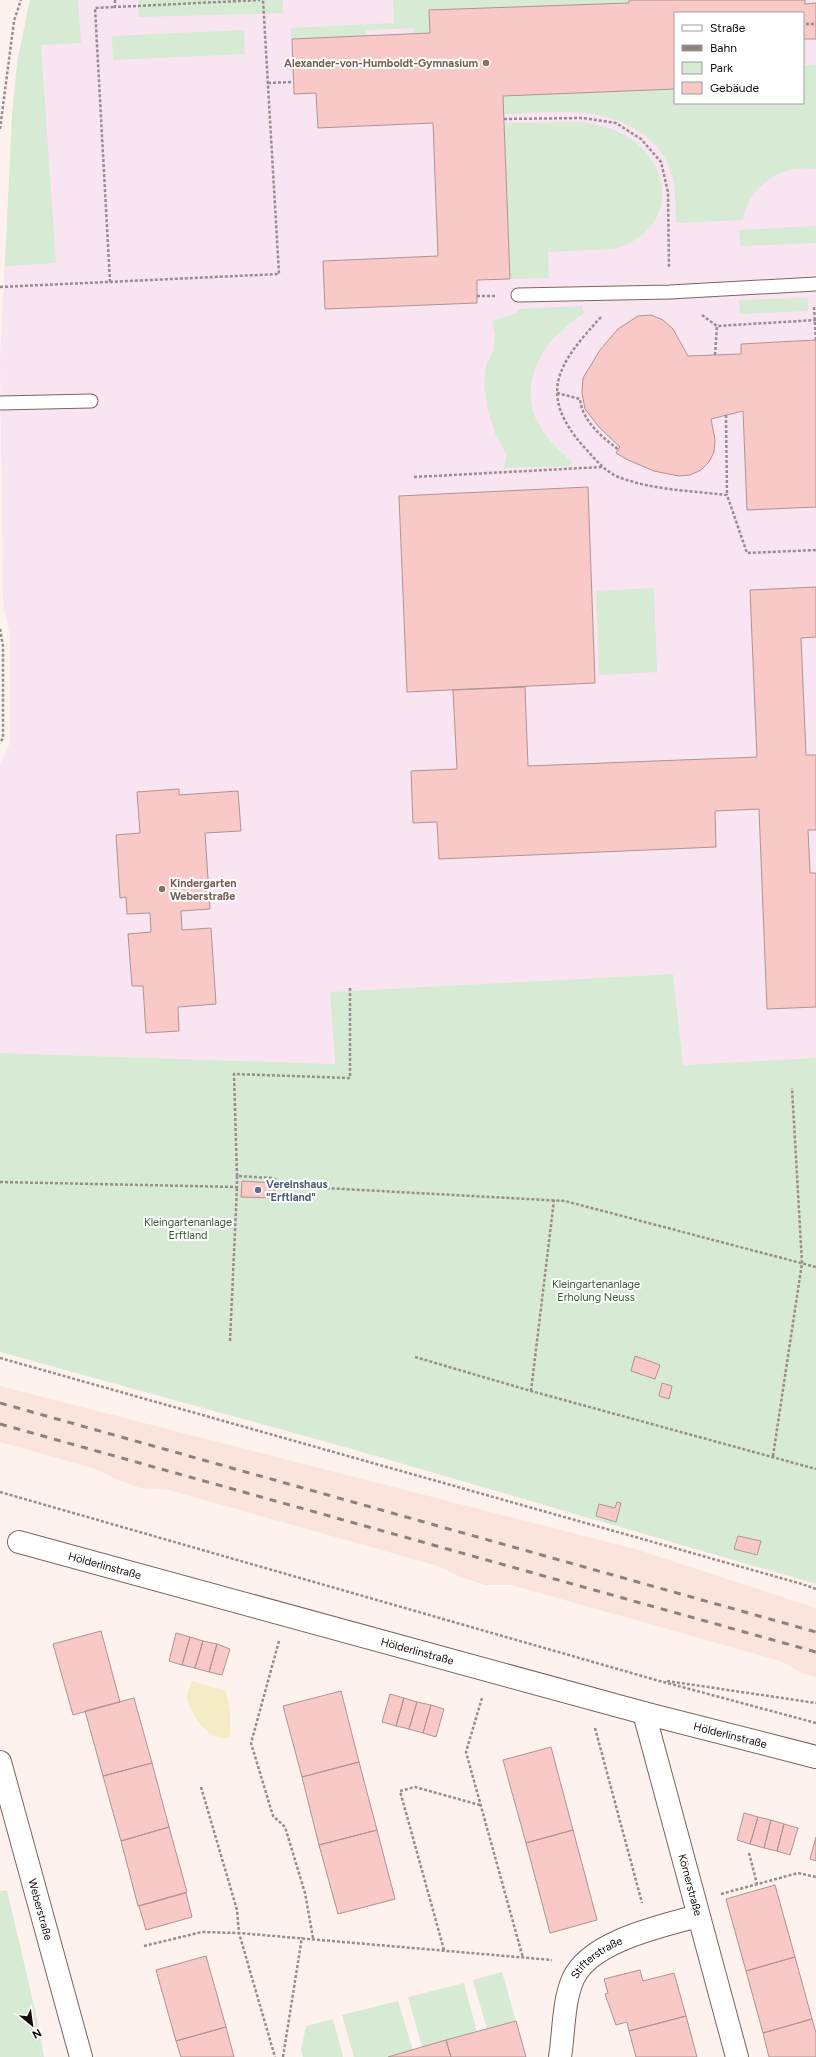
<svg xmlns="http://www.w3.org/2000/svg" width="816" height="2057" viewBox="0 0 816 2057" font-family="Figtree,sans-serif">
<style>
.built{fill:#fbe4dc}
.education{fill:#f9e4f2;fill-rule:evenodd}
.green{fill:#d6ead4}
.sand{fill:#f5ebc6}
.building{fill:#f8c9c6;stroke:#b09392}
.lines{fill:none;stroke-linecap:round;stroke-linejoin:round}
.service-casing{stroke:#7c645b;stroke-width:15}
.minor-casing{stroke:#7c645b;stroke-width:24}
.secondary-casing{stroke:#7c645b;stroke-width:24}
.path{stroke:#988d8a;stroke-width:2.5;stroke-dasharray:3 2;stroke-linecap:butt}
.service{stroke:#fff;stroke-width:13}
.minor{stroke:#fff;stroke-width:22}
.secondary{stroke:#fff;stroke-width:22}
.rail{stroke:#8c817e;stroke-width:3;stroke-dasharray:7 7;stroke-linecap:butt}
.education-dot{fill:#8d6e63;stroke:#fff;stroke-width:1.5}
.service-dot{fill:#5c6f8a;stroke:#fff;stroke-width:1.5}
.labels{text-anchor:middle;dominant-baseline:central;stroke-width:4;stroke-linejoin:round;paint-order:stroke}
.education-label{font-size:11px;font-weight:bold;fill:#785e54;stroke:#fff;text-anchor:end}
.service-label{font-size:11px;font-weight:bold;fill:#4e5e75;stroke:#fff;text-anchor:start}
.park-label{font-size:11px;fill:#325b30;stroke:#fff}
.street-label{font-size:11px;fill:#130a07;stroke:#fff}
</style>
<rect width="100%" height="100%" fill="#fef2ee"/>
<path class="built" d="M0,1386L635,1549L816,1608V1677L801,1673L781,1661L511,1585H485L461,1577L438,1566L169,1490L140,1488L116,1479L99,1470L0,1442Z"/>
<path class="education" d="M30,0H816V1058L683,1065L673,974L330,992L335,1064L0,1053V764L10,743V636L3,603L0,358L12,117L17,63ZM675,13H803V103H675Z"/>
<path class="green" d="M30,0H78L81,43L41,45L56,263L5,266L12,117L17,63Z
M138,0H283V13L139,17Z
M393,0H629V3L430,10V33L414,34L413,28L365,30V36L292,39L291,28L394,23Z
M244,30L245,54L113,60L112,36Z
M803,65H816V169C809,169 801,168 794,169C769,173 746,195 743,220L676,223C675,206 676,187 671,171C667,159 659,148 649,139C606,103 556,113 504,114L503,96L675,89V103H803Z
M580,122C598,125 616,128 631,139C679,173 671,234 613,249L548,252L549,278L510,279L504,123Z
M816,226V243L740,246L739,230Z
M808,298V311L740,314L739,300Z
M582,306L584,313C574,320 564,328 556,336C534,357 522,396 538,423C546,439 559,450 572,462L570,466L503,468L507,455L496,436L488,411L484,382L486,366L493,351L495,334L492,321L517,313L518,309Z
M654,588L657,672L599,675L596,591Z
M673,974L683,1065L816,1058V1584L348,1448L0,1352V1053L335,1064L330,992Z
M7,1890L38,2023L44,2057H0V1891Z
M502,1972L516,2021L487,2029L473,1980Z
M464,1983L477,2032L422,2047L408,1997Z
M398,2001L413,2050L388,2057H354L342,2015Z
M333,2019L343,2057H303L301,2050L306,2026Z"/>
<path class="sand" d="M192,1681L226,1691L230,1713V1737C213,1746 192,1716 188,1702C186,1694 189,1688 192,1681Z"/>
<path class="building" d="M629,0H805V4L816,3V39H803V13H675V89L503,96L510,279L477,280V303L325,309L323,261L438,256L433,123L318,128L316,93L294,94L292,39L430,33L429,10L629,3Z
M651,315L663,320L673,329L688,356L741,354V344L816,340V507L747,510L743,411L711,419L715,440L714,452L709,462L701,470L690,475L679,476L654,471L628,460L616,453L620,447L599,427L585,409L582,393L583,378L600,350L618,329L638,316Z
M588,487L595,683L407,692L399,496Z
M816,587V637L801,638L806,755H816V830H808L810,873H816V1007L767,1009L759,809L715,811L716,847L439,859L437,822L413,823L411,771L457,769L453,690L525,687L528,766L757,757L750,590Z
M179,789V795L238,791L241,831L205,833L210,909L181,911L182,930L211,928L216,1004L178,1007L179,1031L146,1033L143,986H132L128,934L151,932L150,913L127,914L126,897L120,898L116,835L140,833L137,792Z
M242,1181L275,1183V1198L241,1197Z
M635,1356L660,1365L655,1379L631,1371Z
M662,1383L672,1386L669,1399L659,1396Z
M617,1502L621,1503L616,1522L596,1516L599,1504L615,1508Z
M738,1536L761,1541L757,1555L734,1549Z
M101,1631L120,1702L73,1715L53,1644Z
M176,1633L190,1637L182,1665L169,1661Z
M190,1637L203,1641L195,1668L182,1665Z
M203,1641L217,1644L209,1672L195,1668Z
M217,1644L230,1649L222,1675L209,1672Z
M341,1691L359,1762L302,1777L283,1706Z
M390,1694L404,1698L396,1726L382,1722Z
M134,1698L152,1763L103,1776L85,1711Z
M404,1698L417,1702L409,1729L396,1726Z
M417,1702L431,1705L423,1733L409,1729Z
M431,1705L444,1709L436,1737L423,1733Z
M551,1747L573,1830L526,1843L503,1760Z
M359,1762L377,1830L319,1845L302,1777Z
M152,1763L169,1827L121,1841L103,1776Z
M744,1813L758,1817L750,1844L737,1840Z
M758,1817L771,1820L764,1848L750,1844Z
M771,1820L784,1824L777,1851L764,1848Z
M784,1824L798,1828L790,1855L777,1851Z
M169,1827L187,1892L138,1906L121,1841Z
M377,1830L395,1899L338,1914L319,1845Z
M573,1830L597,1920L550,1933L526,1843Z
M816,1837V1861L810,1859Z
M775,1885L795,1957L746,1971L726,1899Z
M186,1893L192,1917L146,1930L139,1906Z
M206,1956L226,2027L176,2041L156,1970Z
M795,1957L812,2019L763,2033L746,1971Z
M640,1970L643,1981L674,1973L686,2016L629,2031L627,2022L616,2025L605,1994L608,1993L604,1979Z
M686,2016L697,2057H636L629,2031Z
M812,2019L816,2033V2057H769L763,2033Z
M516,2021L526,2057H451L446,2040Z
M226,2027L234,2057H181L176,2041Z
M446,2040L451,2057H388L422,2047Z"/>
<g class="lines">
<g class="service-casing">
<path id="service" d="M518,295L670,292L816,284
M0,403L91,401"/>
</g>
<g class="minor-casing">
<g id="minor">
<path id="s1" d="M19,1542L644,1713L816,1757"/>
<path id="s2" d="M644,1713L737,2057"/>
<path id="s3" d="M560,2057C564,2032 563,2002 573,1979C590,1941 662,1926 698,1916"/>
</g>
</g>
<g class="secondary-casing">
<g id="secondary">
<path id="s4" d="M0,1762L81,2057"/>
</g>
</g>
<path class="path" d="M115,0V7L260,0
M806,24H816
M268,83L293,82
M504,119L583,118L616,123L641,139L661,162L668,192L669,268
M0,129L14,21L21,0
M110,282L95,8L115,7
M0,287L279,274L263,0
M477,296H495
M814,307L816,340
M702,315L717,326L816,320
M601,317C559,363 536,393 584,447C595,459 606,473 621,478C654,490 692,491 727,495L747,553L816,550
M715,355L717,326
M557,393L580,399C582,421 602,437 619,450
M726,415L727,495
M414,477L602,467
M0,629L3,646V738L0,743
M237,1176L234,1074L350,1078V986
M0,1182L237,1187V1176L273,1178L287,1186L565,1201L816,1267
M230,1341L237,1187
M415,1357L531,1391L816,1469
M0,1358L802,1584L816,1589
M531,1391L554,1200
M773,1456L802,1263L792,1088
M0,1492L656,1680L816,1723
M279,1641L251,1743L273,1816L285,1827L305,1893L313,1938
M667,1681L816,1703
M482,1698L466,1752L523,1958
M595,1728L642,1903
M201,1787L237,1910L239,1933L275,2057
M749,1853L757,1884
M721,1894L798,1873L816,1877
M144,1946L202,1932L239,1933L552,1960
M444,1950L400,1791L415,1787L480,1805
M283,2057L302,1937"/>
<use href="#service" class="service"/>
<use href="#minor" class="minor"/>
<use href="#secondary" class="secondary"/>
<path class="rail" d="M0,1403L816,1632
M0,1424L816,1652"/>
</g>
<g class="education-dot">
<circle cx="486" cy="63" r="4"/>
<circle cx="162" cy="889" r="4"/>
</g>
<circle class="service-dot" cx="258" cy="1190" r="4"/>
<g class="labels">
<g class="education-label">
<text x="478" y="63">Alexander-von-Humboldt-Gymnasium</text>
<text x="170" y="883" text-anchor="start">Kindergarten<tspan x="170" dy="13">Weberstraße</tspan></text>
</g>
<g class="service-label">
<text x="266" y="1184">Vereinshaus<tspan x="266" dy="13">"Erftland"</tspan></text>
</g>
<g class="park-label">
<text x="188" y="1222">Kleingartenanlage<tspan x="188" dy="13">Erftland</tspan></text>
<text x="596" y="1284">Kleingartenanlage<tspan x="596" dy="13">Erholung Neuss</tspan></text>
</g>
<g class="street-label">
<text stroke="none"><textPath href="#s1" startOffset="89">Hölderlinstraße</textPath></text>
<text stroke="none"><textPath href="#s1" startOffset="413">Hölderlinstraße</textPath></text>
<text stroke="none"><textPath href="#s1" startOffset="737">Hölderlinstraße</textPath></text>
<text stroke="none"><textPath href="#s2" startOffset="178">Körnerstraße</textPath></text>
<text stroke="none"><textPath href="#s4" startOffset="153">Weberstraße</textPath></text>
<text stroke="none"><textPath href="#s3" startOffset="112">Stifterstraße</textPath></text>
</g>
</g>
<rect x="674" y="12" width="130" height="92" fill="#ffffff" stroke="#a19d9c"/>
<rect x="682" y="25" width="20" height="6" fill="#ffffff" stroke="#a19d9c"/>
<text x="710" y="32" font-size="12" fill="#130a07">Straße</text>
<rect x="682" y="45" width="20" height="6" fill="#8c817e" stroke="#a19d9c"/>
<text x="710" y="52" font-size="12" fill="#130a07">Bahn</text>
<rect x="682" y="62" width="20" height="12" fill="#d6ead4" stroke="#a19d9c"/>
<text x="710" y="72" font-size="12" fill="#130a07">Park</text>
<rect x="682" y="82" width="20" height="12" fill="#f8c9c6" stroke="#a19d9c"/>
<text x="710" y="92" font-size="12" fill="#130a07">Gebäude</text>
<g transform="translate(32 2025) rotate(151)" stroke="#ffffff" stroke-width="3" paint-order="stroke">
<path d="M0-3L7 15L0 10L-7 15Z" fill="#130a07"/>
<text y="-6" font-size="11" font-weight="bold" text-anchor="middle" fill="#130a07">N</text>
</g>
</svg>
